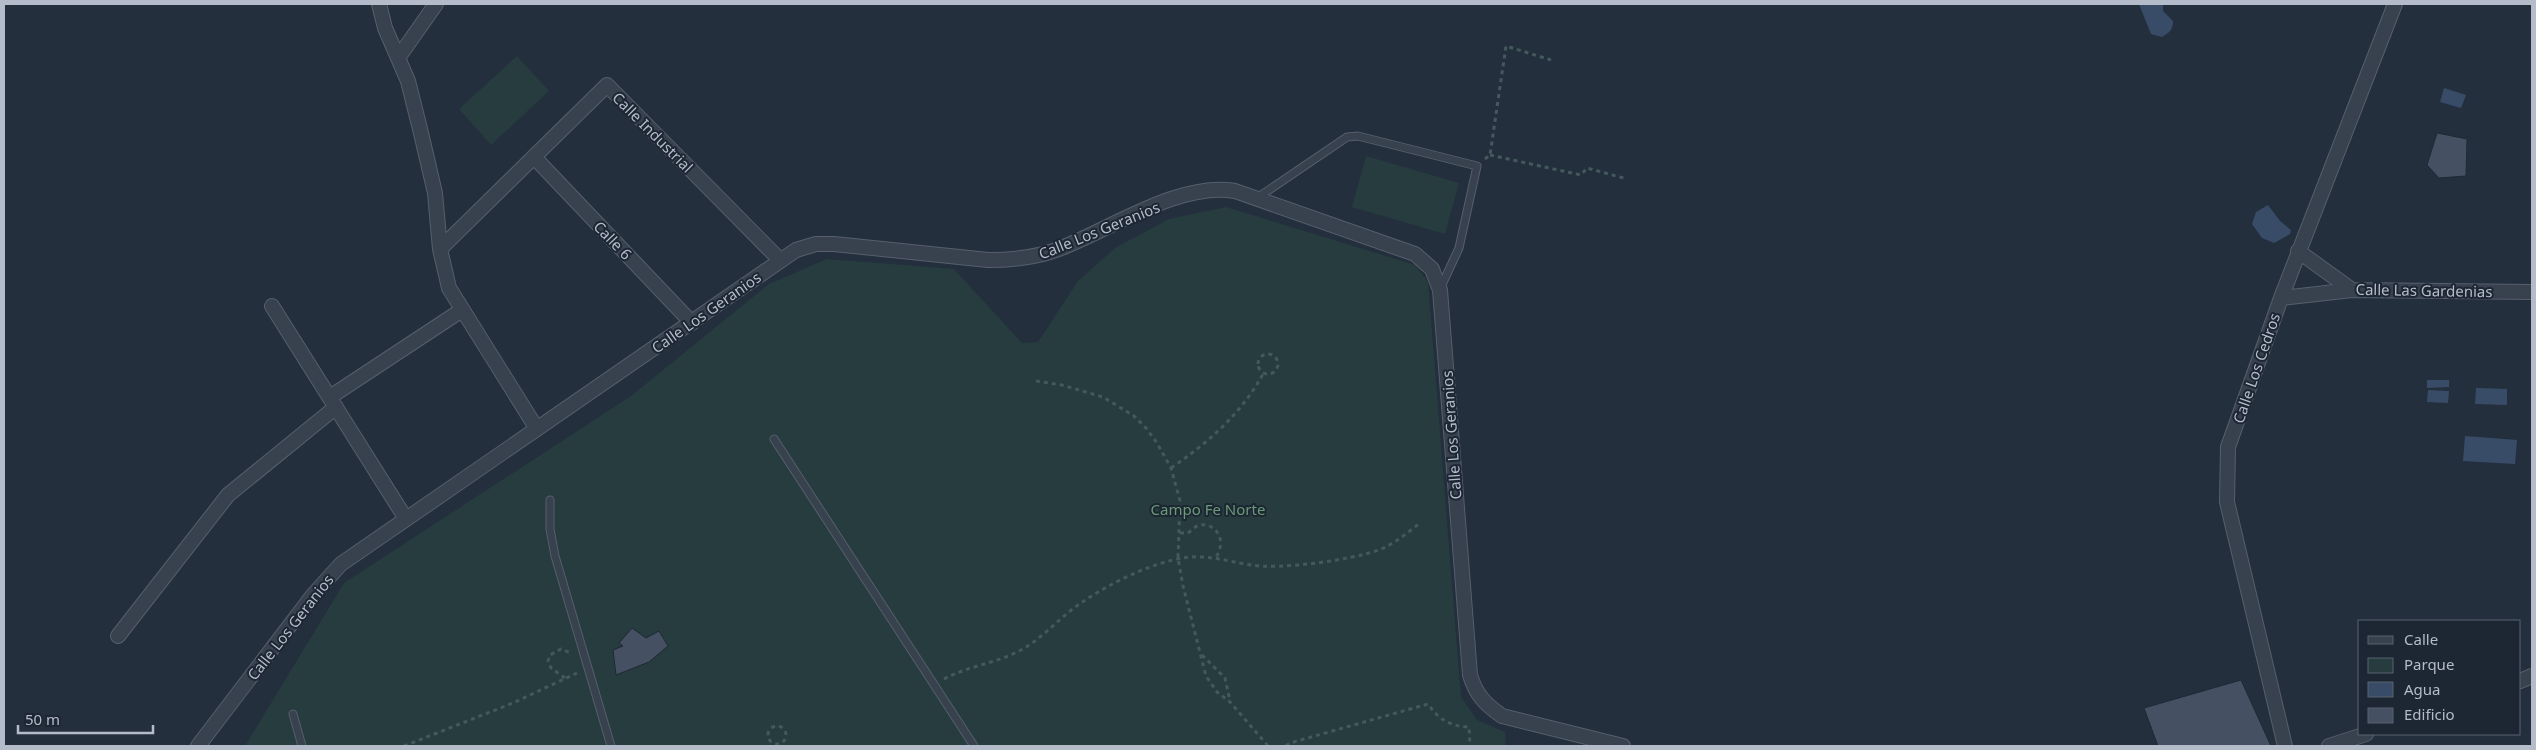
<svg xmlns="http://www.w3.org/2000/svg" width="2536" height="750" viewBox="0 0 2536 750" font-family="'Noto Sans',sans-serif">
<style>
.green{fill:#263c3f}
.water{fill:#394c67}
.building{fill:#455162;stroke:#1f2835}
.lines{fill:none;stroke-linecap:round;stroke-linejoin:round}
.lane-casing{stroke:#565f6c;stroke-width:9}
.street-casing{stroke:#565f6c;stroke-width:16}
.path{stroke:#44595c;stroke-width:3;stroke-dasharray:4 4;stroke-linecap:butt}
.lane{stroke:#38414e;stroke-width:7}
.street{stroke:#38414e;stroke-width:14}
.labels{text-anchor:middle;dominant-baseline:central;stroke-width:4;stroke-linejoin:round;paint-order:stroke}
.street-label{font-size:15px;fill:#b4bcc9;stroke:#1d2633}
.park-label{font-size:15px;fill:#6b9a76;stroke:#1d2633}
</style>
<rect width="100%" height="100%" fill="#242f3e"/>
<path class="green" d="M517,56L549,91L491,145L459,109Z
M1366,156L1459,183L1445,234L1352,207Z
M1226,207L1415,265L1428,282L1461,697L1477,720L1505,732L1506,746H245L344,583L631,396L769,284L827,259L954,269L1022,343L1038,342L1078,281L1115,248L1169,219Z"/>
<path class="water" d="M2139,4H2163V11L2173,21C2173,30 2169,33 2162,37L2151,34Z
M2444,88L2466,95L2461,108L2440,102Z
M2268,205L2280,221L2291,230L2290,234L2274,243L2262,238L2252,224L2256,212Z
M2427,380H2449V387L2427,388Z
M2476,388L2507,389V405L2475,404Z
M2428,390L2449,391L2448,403L2427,402Z
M2465,436L2517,440L2515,464L2463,461Z"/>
<path class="building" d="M2437,133L2467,139L2466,176L2439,178L2427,165Z
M632,628L646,638L659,631L668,646L649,662L616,675L613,650L623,646L619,643Z
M2241,680L2271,746H2158L2144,708Z"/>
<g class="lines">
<g class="lane-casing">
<path id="lane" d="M1257,198L1347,137L1358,136L1477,166L1459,248L1440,289
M774,439L974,746
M550,500V529L555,556L611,746
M293,714L302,746"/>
</g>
<g class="street-casing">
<path id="street" d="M379,4L385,28L408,81L421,133L435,193L440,249L449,288L537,429
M398,58L436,4
M534,157L692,323
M440,249L607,85L779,259
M2298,251L2352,290L2532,292
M2281,298L2352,290
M272,306L406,519
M330,397L462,310
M118,636L228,495L336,407
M2520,681L2532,676
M198,746L313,595L341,564L796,250L816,244H834L988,260C1011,260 1034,258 1056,250C1108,231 1179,181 1235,191L1415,254L1432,269L1440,290L1470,675C1476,695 1485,704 1502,716L1623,746
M2285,746L2227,502L2228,447L2281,298L2395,4
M2329,746L2366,734"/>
</g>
<path class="path" d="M1490,155L1581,175L1587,168L1627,179
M1485,159L1490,155L1506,46L1551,60
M1258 364a10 10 0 1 1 20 0a10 10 0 1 1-20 0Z
M1036,381L1062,385L1103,397L1134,416L1146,428L1157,443L1171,468L1180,501L1178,558L1183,586L1206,676L1217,692L1230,702L1268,746
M1171,468C1209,442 1241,414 1263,374
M1180,533H1188L1198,525C1217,522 1227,541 1216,557
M1202,655L1225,678L1230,701
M565,678L551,668L548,661L550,655L561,649L571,653
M944,679C968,666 997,663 1021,650C1043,638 1058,619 1078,605C1107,585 1142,567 1177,559C1204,553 1225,561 1251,565C1281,570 1350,560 1379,550C1394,544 1407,533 1420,523
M768 735a9 9 0 1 1 18 0a9 9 0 1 1-18 0Z
M404,746L513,703L577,673
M1286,746L1290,743L1428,704C1439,720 1450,726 1469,727L1470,746"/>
<use href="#lane" class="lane"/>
<use href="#street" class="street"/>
</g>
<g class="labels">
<g class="street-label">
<text transform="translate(653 132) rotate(45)">Calle Industrial</text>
<text transform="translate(1099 230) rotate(-22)">Calle Los Geranios</text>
<text transform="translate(613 240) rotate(46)">Calle 6</text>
<text transform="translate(2424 290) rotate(1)">Calle Las Gardenias</text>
<text transform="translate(706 312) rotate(-35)">Calle Los Geranios</text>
<text transform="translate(2256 368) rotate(-71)">Calle Los Cedros</text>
<text transform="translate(1451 435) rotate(-94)">Calle Los Geranios</text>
<text transform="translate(290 627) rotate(-52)">Calle Los Geranios</text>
</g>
<g class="park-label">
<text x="1208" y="509">Campo Fe Norte</text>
</g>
</g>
<rect width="2536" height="750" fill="none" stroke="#b4bcc9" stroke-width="10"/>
<rect x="2358" y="620" width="162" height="115" fill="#1d2633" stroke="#59626f"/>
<rect x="2368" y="636" width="25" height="8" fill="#38414e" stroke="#59626f"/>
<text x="2404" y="645" font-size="15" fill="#b4bcc9">Calle</text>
<rect x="2368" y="658" width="25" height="15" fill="#263c3f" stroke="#59626f"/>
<text x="2404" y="670" font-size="15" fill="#b4bcc9">Parque</text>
<rect x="2368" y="682" width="25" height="15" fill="#394c67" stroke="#59626f"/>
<text x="2404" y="695" font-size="15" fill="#b4bcc9">Agua</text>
<rect x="2368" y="708" width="25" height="15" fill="#455162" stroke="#59626f"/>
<text x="2404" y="720" font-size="15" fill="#b4bcc9">Edificio</text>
<path d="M18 725v8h135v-8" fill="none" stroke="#b4bcc9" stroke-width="2.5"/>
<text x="25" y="725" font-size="15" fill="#b4bcc9" stroke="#1d2633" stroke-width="4" paint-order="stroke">50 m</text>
</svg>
